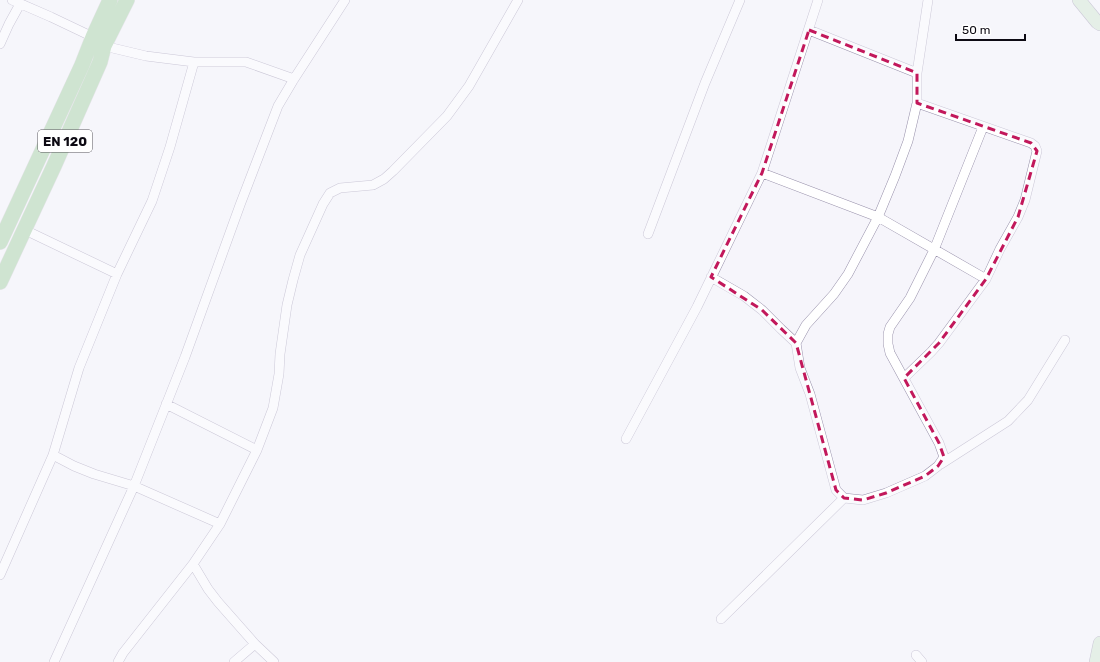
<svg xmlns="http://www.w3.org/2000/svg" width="1100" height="662" viewBox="0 0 1100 662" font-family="Rubik,sans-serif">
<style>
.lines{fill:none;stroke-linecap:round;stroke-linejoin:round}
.street-casing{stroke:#9891ab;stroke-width:10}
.secondary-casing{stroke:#9891ab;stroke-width:14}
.primary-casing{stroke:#d3d3d5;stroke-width:16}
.street{stroke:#fff;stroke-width:9}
.secondary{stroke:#d0e6ce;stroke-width:13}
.primary{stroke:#a0ce9e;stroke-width:15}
.marked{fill:none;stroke:#c2185b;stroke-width:3;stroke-dasharray:8 5;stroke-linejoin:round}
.labels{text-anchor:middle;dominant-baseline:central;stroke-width:4;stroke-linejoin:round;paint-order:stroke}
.shield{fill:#fff;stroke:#56545a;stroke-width:1}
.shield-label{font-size:13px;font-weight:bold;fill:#0d0a13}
</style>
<rect width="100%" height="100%" fill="#f6f5fb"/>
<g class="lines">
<g class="street-casing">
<path id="street" d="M12,0L51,17L93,37
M928,0L917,73V103L908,141L895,176L878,217L848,274L834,294L806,325L796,343L800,368L810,394L836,490L844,498L863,500L886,493L925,476L938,466L944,457L939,443L890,353L888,344V334L890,327L910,298L934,250L983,127
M809,30L917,73
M0,44L9,24L20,4
M104,46L146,56L194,62H246L294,79
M762,173L878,217L986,279
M25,230L117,274
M648,234L705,83L740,0
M711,277L744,296L762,310L781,329L796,343
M904,378L931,352L939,343L986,279L1000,249L1018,217L1025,200L1037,151L1035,146L1031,143L917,103
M166,404L257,450
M626,439L697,307L762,173L818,0
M53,455L74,466L94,474L134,486L220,524
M941,464L1008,421L1028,400L1065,340
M193,564L208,589L218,602L255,644L274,662
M0,575L53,455L79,368L117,274L152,201L170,147L194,62
M721,619L844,498
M916,655L922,662
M54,662L134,486L185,357L240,205L278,106L294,79L345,0
M118,662L123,653L193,564L220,524L257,450L273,408L279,374L280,354L287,305L293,280L300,255L323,204L330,193L340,188L373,185L384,179L393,171L447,116L469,86L518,0
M234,662L255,644"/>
</g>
<g class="secondary-casing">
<path id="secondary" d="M1079,0L1097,22L1100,24
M1096,662L1100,643"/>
</g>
<g class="primary-casing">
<path id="primary" d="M0,242L82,65L93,37L110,0
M0,282L54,166L100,62L104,46L127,0"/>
</g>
<use href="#street" class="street"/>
<use href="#secondary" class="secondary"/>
<use href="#primary" class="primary"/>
</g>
<path d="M0 0H1100V662H0ZM809,30L917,73V103L1031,143L1037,151L1018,217L986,279L939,343L904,378L939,443L944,457L938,466L925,476L886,493L863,500L844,498L836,490L796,343L762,310L711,277L762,173Z" fill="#f6f5fb" fill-opacity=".55" fill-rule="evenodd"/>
<path class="marked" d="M809,30L917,73V103L1031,143L1037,151L1018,217L986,279L939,343L904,378L939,443L944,457L938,466L925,476L886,493L863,500L844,498L836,490L796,343L762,310L711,277L762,173Z"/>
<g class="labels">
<rect class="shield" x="38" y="130" width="54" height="22" rx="3"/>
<g class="shield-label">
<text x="65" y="141">EN 120</text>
</g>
</g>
<path d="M956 34v6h69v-6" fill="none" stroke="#0d0a13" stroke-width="2"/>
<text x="962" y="34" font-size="12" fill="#0d0a13" stroke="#ffffff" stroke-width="3" paint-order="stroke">50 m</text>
</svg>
